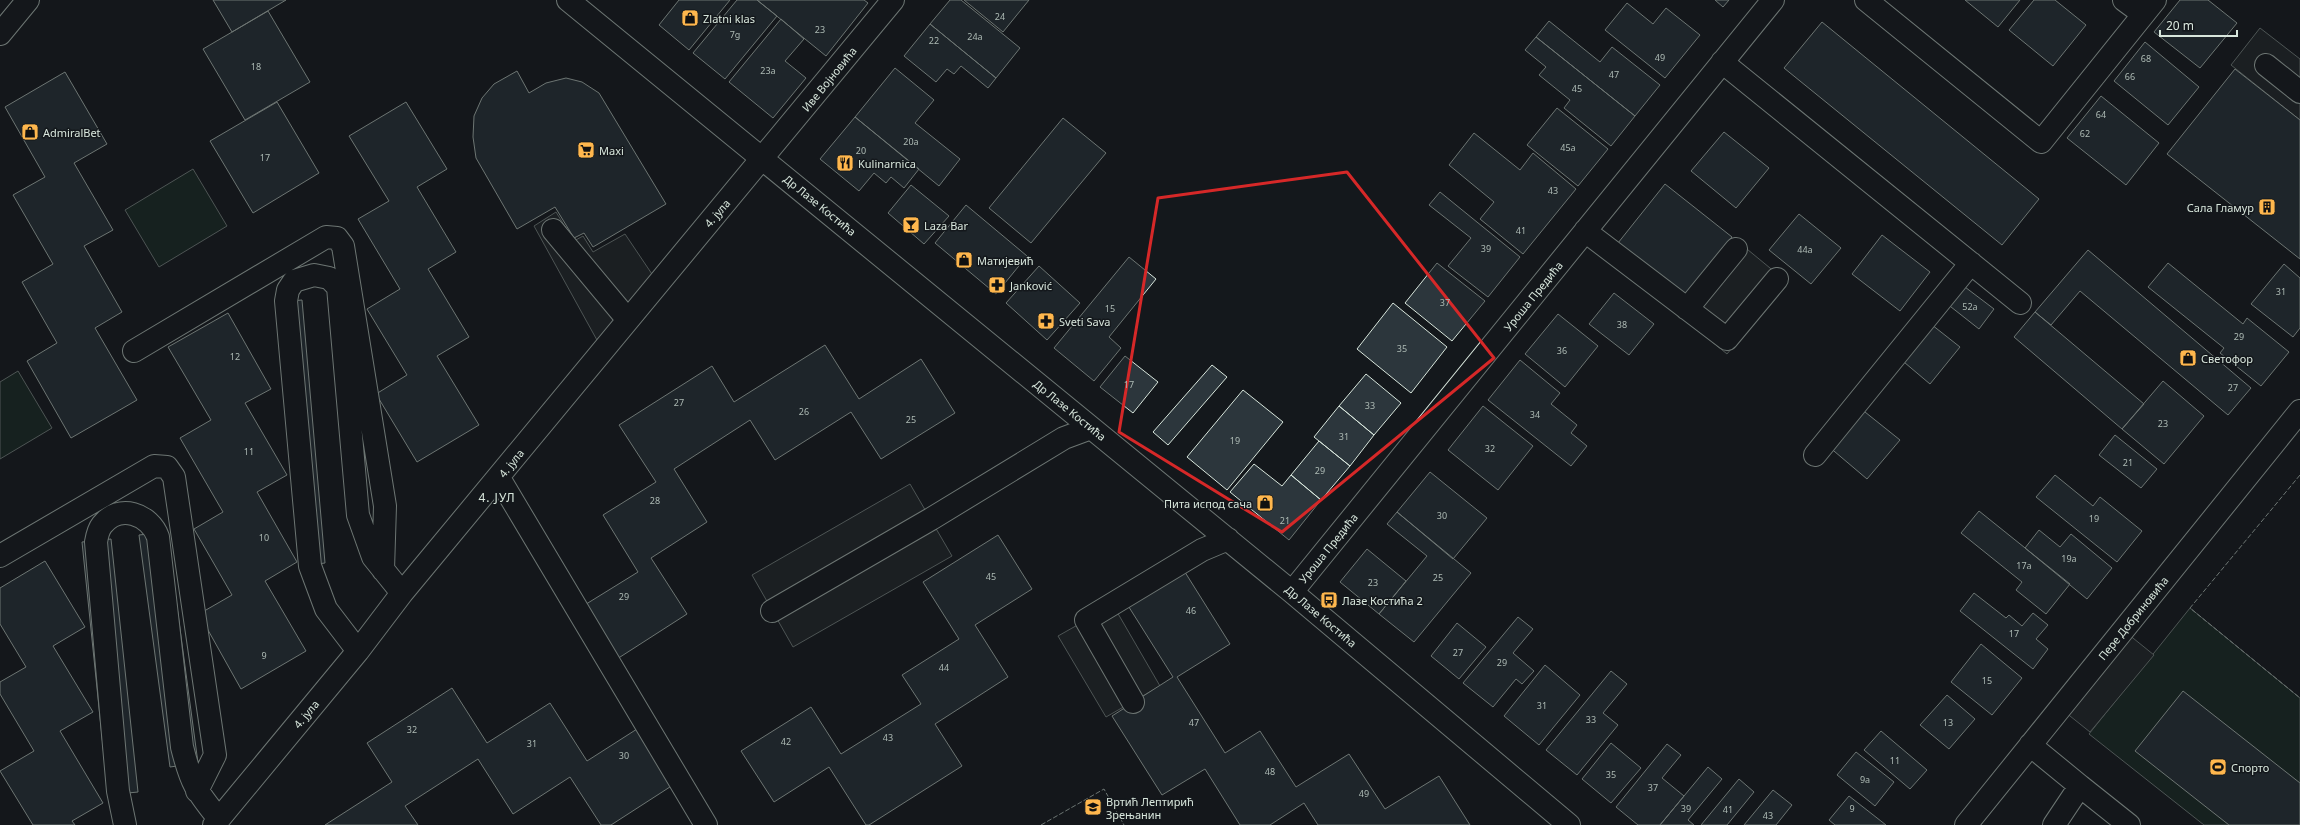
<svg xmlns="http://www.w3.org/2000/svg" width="2300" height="825" viewBox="0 0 2300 825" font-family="'Noto Sans',sans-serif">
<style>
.green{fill:#1a2d24;stroke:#939e99}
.parking{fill:#24282b;stroke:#939e99}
.building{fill:#2c363c;stroke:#d8e6dc}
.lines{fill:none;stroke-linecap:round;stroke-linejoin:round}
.minor-casing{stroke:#d8e6dc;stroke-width:24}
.minor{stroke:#14181c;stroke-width:22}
.fence{stroke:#d8e6dc;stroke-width:1;stroke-dasharray:5 2;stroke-linecap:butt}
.marked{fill:none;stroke:#d62828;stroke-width:3;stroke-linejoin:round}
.labels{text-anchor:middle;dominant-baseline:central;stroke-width:3;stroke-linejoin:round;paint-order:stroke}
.number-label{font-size:9px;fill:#adbab4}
.poi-label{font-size:11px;fill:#d8e6dc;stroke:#14181c;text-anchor:start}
.street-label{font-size:11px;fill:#d8e6dc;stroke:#14181c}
.neighbourhood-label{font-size:12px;letter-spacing:1px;fill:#d8e6dc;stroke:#14181c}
</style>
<rect width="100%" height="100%" fill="#14181c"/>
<path class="green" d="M193,169L227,226L159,267L125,210Z
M18,371L52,428L0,459V382Z
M2190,608L2300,698V825H2204L2089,734Z"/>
<path class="parking" d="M2260,28L2300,59V120L2231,65Z
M556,212L574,241L583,236L593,252L625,234L658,283L603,351L534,226Z
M1736,240L1787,282L1727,354L1676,312Z
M910,484L952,556L793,647L752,575Z
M1113,605L1160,686L1106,717L1058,636Z
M2123,630L2154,655L2090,732L2060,708Z"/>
<path class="building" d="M213,0H286L232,32Z
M679,0H730L689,50L659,25Z
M737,0H757L777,16L725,79L693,53Z
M757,0H864L868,3L826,56Z
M950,0H961L1020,48L996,78L930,24Z
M964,0H1029L1003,32Z
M1715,0H1729L1723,7Z
M1965,0H2020L1998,27Z
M2034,0H2055L2086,25L2053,66L2009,30Z
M2180,0H2208L2237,23L2200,68L2154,32Z
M1627,3L1653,24L1666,8L1700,35L1665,78L1605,30Z
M268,11L310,82L245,120L203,49Z
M781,19L804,39L785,61L806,78L773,118L729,82Z
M1549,21L1600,62L1612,47L1660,85L1635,116L1536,37Z
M1822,22L2039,199L2002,245L1784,68Z
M930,24L996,78L988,88L961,66L954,74L947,69L936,82L904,56Z
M1536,37L1635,116L1611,146L1564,108L1570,100L1539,75L1546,67L1525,50Z
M2145,42L2199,87L2168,125L2114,81Z
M895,68L934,100L915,123L960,159L939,186L855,117Z
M2235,69L2300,120V259L2167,154Z
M517,71L529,93L546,83L566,78L582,82L599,93L666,204L593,247L584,233L574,238L555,207L517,229L476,158L473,137L474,116L482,98L494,84Z
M65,72L107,144L74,163L113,230L84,246L122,312L95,328L137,400L71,438L27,361L57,343L22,282L53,264L13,195L45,177L5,107Z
M2101,96L2159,143L2126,185L2067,138Z
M277,102L319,173L253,213L210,141Z
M406,102L447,169L417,187L456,252L428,269L469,337L437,356L479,425L417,462L376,394L407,375L367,309L400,289L358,219L389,201L349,136Z
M1557,108L1608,149L1578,186L1527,145Z
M855,117L919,169L904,188L891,177L886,183L874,173L859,191L820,159Z
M1063,118L1106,153L1031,243L989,208Z
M1724,132L1769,168L1736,208L1691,171Z
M1474,133L1520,170L1533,153L1576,189L1523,254L1480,219L1494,202L1449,165Z
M1665,184L1732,237L1681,301L1614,248Z
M911,185L949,216L924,244L888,213Z
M1440,192L1520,257L1488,297L1448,266L1471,238L1429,205Z
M966,205L1027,256L996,294L935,243Z
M1799,214L1841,248L1811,284L1769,250Z
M1882,235L1930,272L1900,311L1852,274Z
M2088,250L2251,388L2228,415L2080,291L2051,325L2035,312Z
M1129,257L1156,279L1109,337L1121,348L1094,381L1054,348Z
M1437,263L1485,301L1452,341L1405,303Z
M2168,263L2243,324L2247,318L2289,352L2261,386L2220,353L2224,348L2148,287Z
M2284,264L2300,278V328L2293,337L2251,304Z
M1039,266L1080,303L1047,340L1006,303Z
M1961,284L1994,309L1979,329L1946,303Z
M1614,293L1654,324L1629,355L1589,324Z
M302,300L325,563L302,566L280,302Z
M1393,303L1447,347L1411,393L1357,349Z
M2035,312L2144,404L2122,429L2014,337Z
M228,313L271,389L245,403L287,475L257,492L297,562L265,581L306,651L241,689L199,614L232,595L194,529L223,512L180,438L211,420L168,347Z
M1558,314L1598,346L1565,387L1525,354Z
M1927,321L1960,347L1930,384L1898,357Z
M825,345L859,399L921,359L955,413L881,459L851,412L775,460L750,420L674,469L707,522L651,558L687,614L617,659L583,606L638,572L603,515L656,482L619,425L712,366L734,402Z
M1125,356L1158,382L1133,413L1100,387Z
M1520,360L1560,393L1551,404L1577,425L1571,433L1587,446L1571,466L1488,400Z
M1212,365L1227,377L1168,445L1153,432Z
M1366,374L1401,403L1374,435L1339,406Z
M2163,381L2204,416L2164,464L2122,429Z
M1243,390L1283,422L1227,490L1187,457Z
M1339,406L1374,435L1350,466L1314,437Z
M1483,406L1533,446L1498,490L1448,450Z
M1860,408L1900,440L1867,479L1828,446Z
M2115,435L2157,469L2141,488L2099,455Z
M1319,441L1350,466L1321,500L1291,475Z
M1254,464L1282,486L1291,475L1321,500L1289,540L1230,492Z
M1430,472L1487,518L1453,559L1397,512Z
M2055,475L2093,506L2100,497L2142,531L2117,562L2036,497Z
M1979,511L2070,584L2046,614L2016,590L2022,582L1961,533Z
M1397,512L1471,573L1414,642L1379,614L1427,556L1387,524Z
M2039,530L2060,547L2071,534L2112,568L2087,599L2025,548Z
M167,532L198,763L170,767L139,535Z
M998,535L1032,589L975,625L1008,677L935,724L962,766L869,825H866L829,767L774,802L741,751L811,707L841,754L921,704L902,675L959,639L923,582Z
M111,539L138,792L108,795L82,542Z
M1367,549L1406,581L1379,614L1340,582Z
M45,561L85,627L53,646L93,712L60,731L103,803L72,821L75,825H33L0,771L34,751L0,694V682L26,667L0,624V588Z
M1183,569L1230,644L1177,677L1225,753L1260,731L1296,787L1349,754L1385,809L1439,776L1470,825H1318L1304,803L1270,825H1240L1205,769L1162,795L1112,716L1173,677L1127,604Z
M1974,593L2006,618L2009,615L2022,626L2033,613L2048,625L2036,639L2048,649L2033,669L1960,611Z
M1518,617L1533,629L1513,653L1534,671L1522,684L1516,679L1493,707L1463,683Z
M1457,623L1486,647L1459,679L1431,656Z
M1981,644L2022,678L1992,715L1951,682Z
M1545,665L1580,695L1539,745L1504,716Z
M1611,671L1627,684L1603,713L1618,725L1577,775L1546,750Z
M452,688L487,743L550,703L587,761L637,729L673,785L611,825H601L570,777L513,814L478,759L405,806L418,825H325L392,782L367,743Z
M2183,691L2300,783V825H2229L2135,751Z
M1947,695L1975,719L1949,749L1920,725Z
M1881,731L1927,770L1910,789L1864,750Z
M1611,743L1641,768L1611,803L1582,779Z
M1667,744L1681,755L1662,778L1684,796L1660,825H1638L1616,807Z
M1856,752L1894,782L1875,806L1837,775Z
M1708,767L1722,779L1688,820L1694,825H1660Z
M1739,779L1754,792L1727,825H1701Z
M1773,790L1792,805L1776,825H1744Z
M1849,796L1886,825H1835L1829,820Z"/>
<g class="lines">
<g class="minor-casing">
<path id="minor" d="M568,0L1292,592L1569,825
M1866,0L2041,142L2155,0
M2124,0L2143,14
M0,34L28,0
M1722,62L2020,303
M2266,65L2300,92
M553,230L628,320
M1585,231L1727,339L1777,279
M1687,309L1736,249
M134,351L326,237L337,238L343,246L385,506L383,570
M1815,455L1971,263
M499,478L706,825
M0,556L154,466L167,467L174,477L215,755L197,791
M1292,592L1773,0
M772,611L931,519L1064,438L1091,428
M358,651L326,609L310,566L286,301L288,290L294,281L314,275L329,278L338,287L358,515L373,557L402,593
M1133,702L1086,620L1202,550L1228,539
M2030,745L2080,786L2054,825
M2080,786L2129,825
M125,825L118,791L96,542C97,536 98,530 102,525C119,503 150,514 158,537L182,747C191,783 196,791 219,819
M214,825L358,651L402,593L893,0
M1966,825L2300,411"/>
</g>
<use href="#minor" class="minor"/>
<path class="fence" d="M2300,475L2190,608L2300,698
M1041,825L1104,789L1124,825"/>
</g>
<path d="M0 0H2300V825H0ZM1347,172L1494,358L1282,532L1119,432L1158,198Z" fill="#14181c" fill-opacity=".55" fill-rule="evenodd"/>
<path class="marked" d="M1347,172L1494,358L1282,532L1119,432L1158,198Z"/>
<defs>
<g id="shop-square" transform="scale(0.9)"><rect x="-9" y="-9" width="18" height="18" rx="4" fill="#ffb74d" stroke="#14181c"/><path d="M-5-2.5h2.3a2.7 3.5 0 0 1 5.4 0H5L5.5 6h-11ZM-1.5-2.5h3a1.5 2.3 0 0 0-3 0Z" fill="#111"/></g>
<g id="supermarket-square" transform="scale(0.9)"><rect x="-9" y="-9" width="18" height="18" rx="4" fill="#ffb74d" stroke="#14181c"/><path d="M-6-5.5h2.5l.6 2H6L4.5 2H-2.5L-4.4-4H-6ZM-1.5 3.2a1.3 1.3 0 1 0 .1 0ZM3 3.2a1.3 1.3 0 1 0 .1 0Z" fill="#111"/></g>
<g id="restaurant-square" transform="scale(0.9)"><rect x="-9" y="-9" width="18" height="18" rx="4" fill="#ffb74d" stroke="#14181c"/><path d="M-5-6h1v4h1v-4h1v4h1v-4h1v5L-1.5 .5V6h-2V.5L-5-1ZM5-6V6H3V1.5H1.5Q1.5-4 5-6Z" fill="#111"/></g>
<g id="building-square" transform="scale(0.9)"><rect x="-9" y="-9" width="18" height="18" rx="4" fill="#ffb74d" stroke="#14181c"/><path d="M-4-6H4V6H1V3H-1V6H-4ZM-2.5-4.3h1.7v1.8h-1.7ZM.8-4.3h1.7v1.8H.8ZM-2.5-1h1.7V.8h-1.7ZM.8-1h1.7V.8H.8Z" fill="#111"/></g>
<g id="bar-square" transform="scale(0.9)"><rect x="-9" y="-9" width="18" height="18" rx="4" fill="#ffb74d" stroke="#14181c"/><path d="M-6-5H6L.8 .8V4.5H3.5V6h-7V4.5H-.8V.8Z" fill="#111"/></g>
<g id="pharmacy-square" transform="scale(0.9)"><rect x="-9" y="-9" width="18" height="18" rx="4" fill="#ffb74d" stroke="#14181c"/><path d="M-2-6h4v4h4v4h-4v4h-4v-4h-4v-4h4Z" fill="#111"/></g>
<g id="bus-square" transform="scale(0.9)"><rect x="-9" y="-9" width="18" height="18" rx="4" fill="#ffb74d" stroke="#14181c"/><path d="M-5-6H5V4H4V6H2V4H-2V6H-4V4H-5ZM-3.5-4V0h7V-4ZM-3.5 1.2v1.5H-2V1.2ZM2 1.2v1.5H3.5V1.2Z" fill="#111"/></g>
<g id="stadium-square" transform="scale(0.9)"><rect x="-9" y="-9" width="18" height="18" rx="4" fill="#ffb74d" stroke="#14181c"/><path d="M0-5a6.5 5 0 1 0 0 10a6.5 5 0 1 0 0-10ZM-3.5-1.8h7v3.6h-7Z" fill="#111"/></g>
<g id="school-square" transform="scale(0.9)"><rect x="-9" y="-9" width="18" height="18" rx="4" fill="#ffb74d" stroke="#14181c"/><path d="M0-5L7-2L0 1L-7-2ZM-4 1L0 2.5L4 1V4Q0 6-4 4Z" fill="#111"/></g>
</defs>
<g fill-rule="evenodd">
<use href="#shop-square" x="690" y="18"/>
<use href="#shop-square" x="30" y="132"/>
<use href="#supermarket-square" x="586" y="150"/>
<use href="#restaurant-square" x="845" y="163"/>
<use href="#building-square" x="2267" y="207"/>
<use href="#bar-square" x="911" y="225"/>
<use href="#shop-square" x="964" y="260"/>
<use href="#pharmacy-square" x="997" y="285"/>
<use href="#pharmacy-square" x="1046" y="321"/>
<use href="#shop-square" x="2188" y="358"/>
<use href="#shop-square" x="1265" y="503"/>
<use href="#bus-square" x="1329" y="600"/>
<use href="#stadium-square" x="2218" y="767"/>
<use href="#school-square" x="1093" y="807"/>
</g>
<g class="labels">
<g class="number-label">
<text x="1000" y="16">24</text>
<text x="820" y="29">23</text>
<text x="735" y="34">7g</text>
<text x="975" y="36">24a</text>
<text x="934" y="40">22</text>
<text x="1660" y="57">49</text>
<text x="2146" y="58">68</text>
<text x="256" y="66">18</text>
<text x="768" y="70">23a</text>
<text x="1614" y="74">47</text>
<text x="2130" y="76">66</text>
<text x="1577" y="88">45</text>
<text x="2101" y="114">64</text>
<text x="2085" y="133">62</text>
<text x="911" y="141">20a</text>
<text x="1568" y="147">45a</text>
<text x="861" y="150">20</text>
<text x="265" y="157">17</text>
<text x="1553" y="190">43</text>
<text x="1521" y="230">41</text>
<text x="1486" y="248">39</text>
<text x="1805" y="249">44a</text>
<text x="2281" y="291">31</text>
<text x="1445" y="302">37</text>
<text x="1970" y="306">52a</text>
<text x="1110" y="308">15</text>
<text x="1622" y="324">38</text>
<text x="2239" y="336">29</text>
<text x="1402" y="348">35</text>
<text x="1562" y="350">36</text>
<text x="235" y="356">12</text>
<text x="1129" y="384">17</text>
<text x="2233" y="387">27</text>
<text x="679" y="402">27</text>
<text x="1370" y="405">33</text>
<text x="804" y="411">26</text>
<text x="1535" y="414">34</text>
<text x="911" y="419">25</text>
<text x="2163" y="423">23</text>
<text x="1344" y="436">31</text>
<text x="1235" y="440">19</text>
<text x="1490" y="448">32</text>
<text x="249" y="451">11</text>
<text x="2128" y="462">21</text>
<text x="1320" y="470">29</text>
<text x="655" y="500">28</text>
<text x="1442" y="515">30</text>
<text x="2094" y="518">19</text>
<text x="1285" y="520">21</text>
<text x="264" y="537">10</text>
<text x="2069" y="558">19a</text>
<text x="2024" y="565">17a</text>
<text x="991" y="576">45</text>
<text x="1438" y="577">25</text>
<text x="1373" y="582">23</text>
<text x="624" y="596">29</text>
<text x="1191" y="610">46</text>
<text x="2014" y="633">17</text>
<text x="1458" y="652">27</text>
<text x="264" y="655">9</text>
<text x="1502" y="662">29</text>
<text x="944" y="667">44</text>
<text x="1987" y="680">15</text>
<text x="1542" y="705">31</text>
<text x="1591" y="719">33</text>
<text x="1194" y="722">47</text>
<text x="1948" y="722">13</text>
<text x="412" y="729">32</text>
<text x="888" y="737">43</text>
<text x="786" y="741">42</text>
<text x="532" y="743">31</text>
<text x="624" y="755">30</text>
<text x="1895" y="760">11</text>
<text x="1270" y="771">48</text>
<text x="1611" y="774">35</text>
<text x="1865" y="779">9a</text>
<text x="1653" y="787">37</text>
<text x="1364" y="793">49</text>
<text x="1686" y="808">39</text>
<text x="1852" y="808">9</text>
<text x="1728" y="809">41</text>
<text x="1768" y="815">43</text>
</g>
<g class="poi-label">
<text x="703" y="18">Zlatni klas</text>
<text x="43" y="132">AdmiralBet</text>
<text x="599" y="150">Maxi</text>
<text x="858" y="163">Kulinarnica</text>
<text x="2254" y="207" text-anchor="end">Сала Гламур</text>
<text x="924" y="225">Laza Bar</text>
<text x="977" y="260">Матијевић</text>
<text x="1010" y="285">Janković</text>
<text x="1059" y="321">Sveti Sava</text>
<text x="2201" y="358">Светофор</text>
<text x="1252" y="503" text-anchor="end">Пита испод сача</text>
<text x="1342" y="600">Лазе Костића 2</text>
<text x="2231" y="767">Спорто</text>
<text x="1106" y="801">Вртић Лептирић<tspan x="1106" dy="13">Зрењанин</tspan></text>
</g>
<g class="street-label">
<text transform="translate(829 79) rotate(-51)">Иве Војновића</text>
<text transform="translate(820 205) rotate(39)">Др Лазе Костића</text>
<text transform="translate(717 213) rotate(-49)">4. јула</text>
<text transform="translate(1533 296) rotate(-51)">Уроша Предића</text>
<text transform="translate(1070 410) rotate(39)">Др Лазе Костића</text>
<text transform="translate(511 463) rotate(-51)">4. јула</text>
<text transform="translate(1328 548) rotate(-51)">Уроша Предића</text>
<text transform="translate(1321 616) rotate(40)">Др Лазе Костића</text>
<text transform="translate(2133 618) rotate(-51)">Пере Добриновића</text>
<text transform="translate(306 714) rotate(-50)">4. јула</text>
</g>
<g class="neighbourhood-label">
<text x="497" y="497">4. ЈУЛ</text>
</g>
</g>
<path d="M2160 30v6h77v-6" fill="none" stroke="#d8e6dc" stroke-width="2"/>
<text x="2166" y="30" font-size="12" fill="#d8e6dc" stroke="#14181c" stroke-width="3" paint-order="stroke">20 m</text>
</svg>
